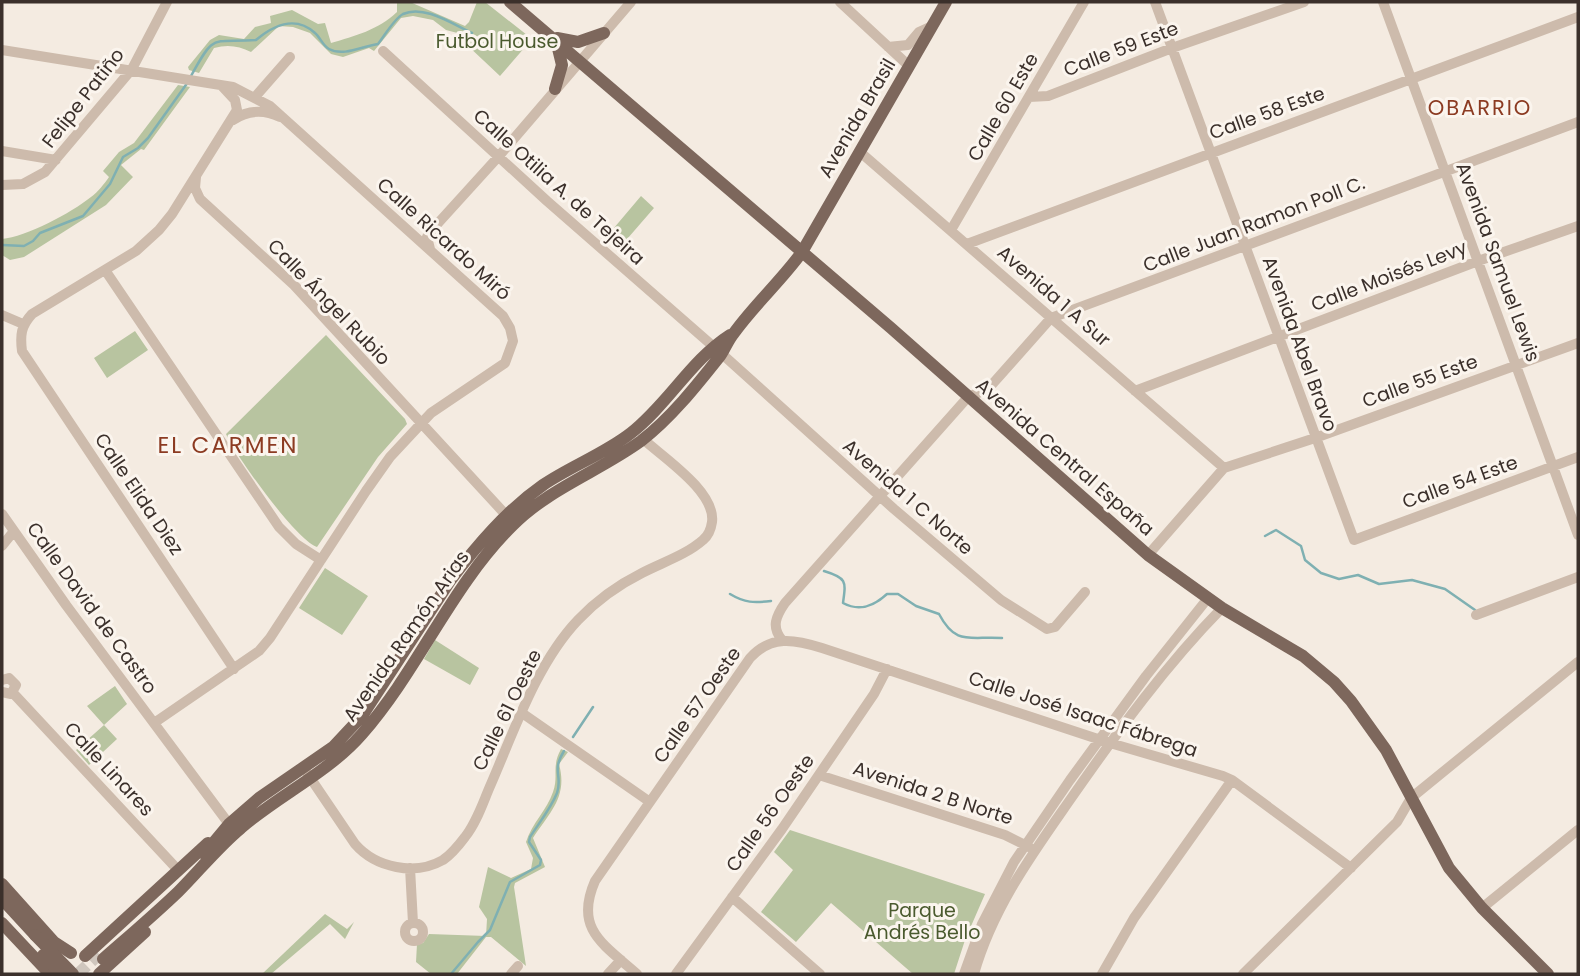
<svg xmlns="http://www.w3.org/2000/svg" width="1580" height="976" viewBox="0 0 1580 976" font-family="Poppins,sans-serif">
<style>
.green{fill:#b8c4a0}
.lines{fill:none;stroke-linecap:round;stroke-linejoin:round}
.stream{stroke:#7fb0b2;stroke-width:2.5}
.major-tunnel{stroke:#cfc6bd;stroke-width:12;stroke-dasharray:12 6;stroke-linecap:butt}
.minor{stroke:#cdbbac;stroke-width:10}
.major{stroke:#7d675c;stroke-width:12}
.major-bridge{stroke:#7d675c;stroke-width:12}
.labels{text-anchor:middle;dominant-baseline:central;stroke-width:6;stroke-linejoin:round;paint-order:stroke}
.park-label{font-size:19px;fill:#4a5a2e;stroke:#fbf5ee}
.street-label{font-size:19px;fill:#3b302b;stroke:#fbf5ee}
.neighbourhood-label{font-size:21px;letter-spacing:2px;fill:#8c3b22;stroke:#fbf5ee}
.quarter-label{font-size:23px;letter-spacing:2px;fill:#8c3b22;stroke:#fbf5ee}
</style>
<rect width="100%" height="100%" fill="#f4ebe1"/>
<path class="green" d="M397,2H410L465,26L469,22L477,2H485L532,39L500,76L467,45L471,40L465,35L446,30L433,20L413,16L401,18L374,51L369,48L343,57L331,54L310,33L293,27L279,26L251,52C239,46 228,44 214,48L199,73L189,70L188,67L210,40L219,35L244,39L255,27L271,23L270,16L292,10L318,24L325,23L331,43C355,36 378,30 397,12Z
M178,85L190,87L144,150L141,149L121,165L133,177L106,205L24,257L10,260L2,255V239C26,237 71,213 91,197C98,192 104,184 109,177L103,171L119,152L134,143Z
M641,196L654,208L621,246L608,235Z
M135,331L148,350L107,378L94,358Z
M326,335L405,419L407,424L378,457L317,547C296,540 236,456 226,434Z
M325,568L368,596L342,635L299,608Z
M435,640L479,668L470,685L424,659Z
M115,686L127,704L104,725L117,739L89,765L76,750L104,725L87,706Z
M561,749L568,752L559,764C568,797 550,812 533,838L545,867L515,883L514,887L526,966L491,937H486L457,974H431L416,962L417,944L423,943L429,934L486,936L487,919L479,907L488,867L511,878L531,869L533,858L526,842C532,823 547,810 553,792C559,776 551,767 561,749Z
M790,830L985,894L965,940L954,974H913L831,903L796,942L761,912L793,870L774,852Z
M325,914L347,929L354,922L345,939L330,924L271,974H262Z"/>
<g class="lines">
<path class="stream" d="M191,76C215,32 211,43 256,40C274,25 295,15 315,33C320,37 323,46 329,49C343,57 363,46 378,44C385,35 394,19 403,14C424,4 454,25 472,33
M2,245L24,246L33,241L40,233L83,216L110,184L123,157L138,148L148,138L188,82
M1265,536L1276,530L1301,546L1305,560L1321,573L1339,579L1358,575L1379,584L1412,580L1445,589L1475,610
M824,571C847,578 846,581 843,603C860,612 874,606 887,594H898L916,606L939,614C956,646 969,636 1002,638
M730,594C745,603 754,603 771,601
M573,737L593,707
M451,974L478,942L490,930L510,882L540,865L541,860L529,842L530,837C539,823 551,808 557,793C563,775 551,772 564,751"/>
<path class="major-tunnel" d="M78,974L99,954"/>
<path class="minor" d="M840,2L909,66
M1155,2L1354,540L1578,457
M1383,2L1578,535
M888,47L908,45L919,32L932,26
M2,50L233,87L270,106L503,316L510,328L513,341L505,363L431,413L390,457L366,491L270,638L259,651L154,723
M383,51L547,201L722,354L894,509L1001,600L1047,629L1055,627L1085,592
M222,86L235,100L237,110L172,214L159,230L136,251L32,314C21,326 20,335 22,351L234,669
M255,97L290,57
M1029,97L1048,96L1172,48L1304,2
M233,120C248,110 263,109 280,117
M2,151L56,160
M860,152L1224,468
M196,177L195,188L200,199L294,285L506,515
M2,185L23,184L45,172L132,69L167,2
M951,230L1084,2
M967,244L1578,17
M430,249L427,237L430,232L499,156L631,2
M105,270L279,527L296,544L321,560
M2,315L23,324
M1135,391L1478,261L1578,226
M2,514L66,605L229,824
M2,546L14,531
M1148,555L1224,468L1315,438L1578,343
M1476,615L1578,577
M782,640C771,627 776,616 785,603L968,397L988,389L1051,318L1578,122
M2,680L9,678L16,685L11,694L2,692
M13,693L178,870
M522,713L650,802
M307,773L355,844C376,868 415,876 443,860C452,854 459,845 465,837C477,822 483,802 491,784C514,731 537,663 578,620C596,601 618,585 642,573C661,563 686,555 703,540C708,536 711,529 712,522C716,492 664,458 643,439
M819,775L1005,835L1029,847
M410,868L413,923
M732,897L820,974
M1482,908L1578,830
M405 932a9 9 0 1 1 18 0a9 9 0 1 1-18 0Z
M511,974L518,966
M608,974L621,960
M637,974C603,944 574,929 595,881L750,658C771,635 794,639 822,648L1110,743L1223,776L1232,780L1351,868
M676,974L782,829L874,694L887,669
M964,974L982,924L1014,862L1070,780L1146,676L1208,598
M974,974C993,907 1033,853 1072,797C1118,731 1166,665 1222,608
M1102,974L1134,918L1232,780
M1243,974L1397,822L1411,798L1578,662"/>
<path class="major" d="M510,2L891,328L1148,555L1222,608L1303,656L1334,682L1351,701L1386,750L1449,868L1482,908L1548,974
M557,38L578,42L604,33
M555,89L562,65L556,40
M204,854L229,824L259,798L333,747L362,716L450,581C477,545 506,511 543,485C571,466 604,454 631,433C668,404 691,360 730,335
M2,884L54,942L71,953
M2,899L35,935
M2,923L48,972
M85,956L208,843
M103,959C128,937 154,915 178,892C199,871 218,847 241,828C279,795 328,773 362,734C419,669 451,586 513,525C550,488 600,471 641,441C671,418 697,385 720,356C725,349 728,340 734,333C754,305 781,281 802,252L946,2
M99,974L145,932"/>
<path class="major-bridge" d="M35,935L73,974
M43,955L61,974"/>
</g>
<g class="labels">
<g class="park-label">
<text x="497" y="41">Futbol House</text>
<text x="922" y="910">Parque<tspan x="922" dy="22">Andrés Bello</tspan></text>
</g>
<g class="street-label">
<text transform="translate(1121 49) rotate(-21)">Calle 59 Este</text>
<text transform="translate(83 98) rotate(-52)">Felipe Patiño</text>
<text transform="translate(1003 107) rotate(-60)">Calle 60 Este</text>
<text transform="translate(1267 113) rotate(-20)">Calle 58 Este</text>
<text transform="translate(857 118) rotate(-60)">Avenida Brasil</text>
<text transform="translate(559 187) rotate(42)">Calle Otilia A. de Tejeira</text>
<text transform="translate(1254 224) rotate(-21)">Calle Juan Ramon Poll C.</text>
<text transform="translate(444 239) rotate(42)">Calle Ricardo Miró</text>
<text transform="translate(1498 262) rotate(70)">Avenida Samuel Lewis</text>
<text transform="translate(1389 276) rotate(-21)">Calle Moisés Levy</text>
<text transform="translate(1054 296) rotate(41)">Avenida 1 A Sur</text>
<text transform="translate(329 302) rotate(46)">Calle Ángel Rubio</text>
<text transform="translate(1300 344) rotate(70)">Avenida Abel Bravo</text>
<text transform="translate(1420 381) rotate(-20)">Calle 55 Este</text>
<text transform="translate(1065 457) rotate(41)">Avenida Central España</text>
<text transform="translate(1460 482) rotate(-20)">Calle 54 Este</text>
<text transform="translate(139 494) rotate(56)">Calle Elida Diez</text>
<text transform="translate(908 497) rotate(41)">Avenida 1 C Norte</text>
<text transform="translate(92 608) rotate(54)">Calle David de Castro</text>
<text transform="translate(406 636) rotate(-55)">Avenida Ramón Arias</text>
<text transform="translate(697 705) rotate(-55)">Calle 57 Oeste</text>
<text transform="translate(507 710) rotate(-64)">Calle 61 Oeste</text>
<text transform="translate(1083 714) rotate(18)">Calle José Isaac Fábrega</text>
<text transform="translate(109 769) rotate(47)">Calle Linares</text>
<text transform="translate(933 793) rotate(18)">Avenida 2 B Norte</text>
<text transform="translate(770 813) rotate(-55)">Calle 56 Oeste</text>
</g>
<g class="neighbourhood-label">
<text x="1480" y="107">OBARRIO</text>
</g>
<g class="quarter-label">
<text x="228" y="445">EL CARMEN</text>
</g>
</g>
<rect width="1580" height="976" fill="none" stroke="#3b302b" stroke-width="7"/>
</svg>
